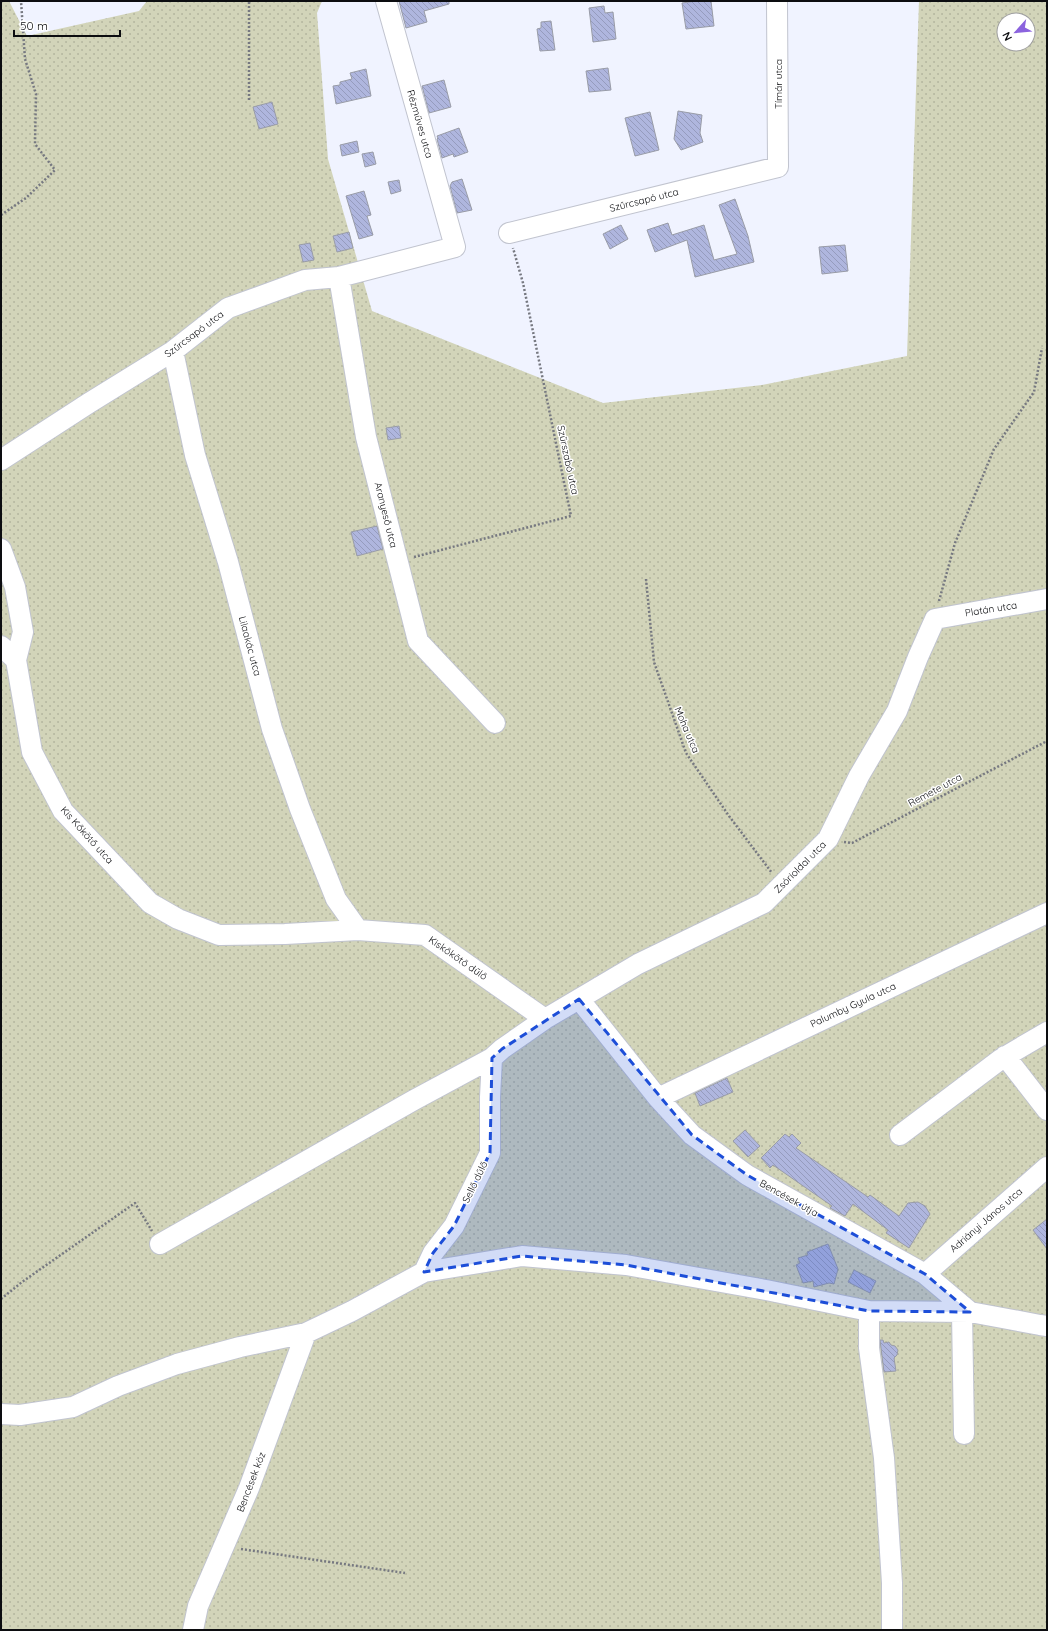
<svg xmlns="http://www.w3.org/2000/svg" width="1048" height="1631" viewBox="0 0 1048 1631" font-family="Quicksand,sans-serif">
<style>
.park{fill:url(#park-dots);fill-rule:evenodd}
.building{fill:url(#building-back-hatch);stroke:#999ca7}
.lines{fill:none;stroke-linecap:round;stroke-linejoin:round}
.minor-casing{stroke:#c1c4cf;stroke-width:22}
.path{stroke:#767880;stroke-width:2.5;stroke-dasharray:2 2;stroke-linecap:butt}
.minor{stroke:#fff;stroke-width:20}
.marked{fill:#1d4ed8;fill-opacity:0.2;stroke:#1d4ed8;stroke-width:3;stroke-dasharray:8 5;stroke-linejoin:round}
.labels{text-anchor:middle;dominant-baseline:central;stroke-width:3;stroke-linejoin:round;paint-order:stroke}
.street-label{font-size:10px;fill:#0c0d10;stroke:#fff}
</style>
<defs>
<pattern id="park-dots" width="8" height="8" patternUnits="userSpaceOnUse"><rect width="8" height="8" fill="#d2d4b9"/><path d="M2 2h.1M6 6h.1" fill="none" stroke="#b3b59e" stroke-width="1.8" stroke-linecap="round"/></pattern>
<pattern id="building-back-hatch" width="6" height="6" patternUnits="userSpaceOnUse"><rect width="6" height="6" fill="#afb6de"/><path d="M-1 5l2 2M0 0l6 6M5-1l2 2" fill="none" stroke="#959bbd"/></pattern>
</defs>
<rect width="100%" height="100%" fill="#f0f3ff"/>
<path class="park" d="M1,1H9L27,36L139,11L147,1H322L317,13L328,159L372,311L603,403L762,385L907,356L919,1H1047V1630H1ZM1004,20H1028V44H1004Z"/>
<path class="building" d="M399,1H449V4L424,11L427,22L406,28Z
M696,1H711L714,26L686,29L682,3Z
M604,6L605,13L613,12L616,39L593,42L589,8Z
M551,21L555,50L540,51L537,29L541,28V22Z
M608,68L611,90L589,92L586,71Z
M366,69L371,96L336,104L333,86L340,85V82L352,79L350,73Z
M444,80L451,107L429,113L422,86Z
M272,102L278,124L259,129L253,107Z
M678,111L702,115L700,133L703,142L681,150L674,139Z
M650,112L659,150L635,156L625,118Z
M459,128L468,152L454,157L453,154L442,158L437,139L438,138L437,136Z
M357,141L359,152L342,156L340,145Z
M373,152L376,164L365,167L362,154Z
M462,179L472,210L457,213L450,186L452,182Z
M399,180L401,191L391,194L388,182Z
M364,191L371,215L367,216L373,235L359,239L346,196Z
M735,199L748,236L754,262L695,277L687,240L655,252L647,230L668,223L672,235L704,225L714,260L737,254L719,205Z
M621,225L628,239L610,249L603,234Z
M349,232L353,248L337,252L333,236Z
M310,243L314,260L303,262L299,245Z
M845,245L848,271L822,274L819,247Z
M399,426L401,438L388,440L386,428Z
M377,526L383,549L357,556L351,532Z
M727,1078L733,1092L700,1106L695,1093Z
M745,1130L760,1146L748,1157L733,1141Z
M785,1134L789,1137L792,1134L801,1143L796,1148L868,1197L870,1195L899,1216L908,1203L918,1202L925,1206L930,1214L909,1248L886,1233L888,1230L853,1204L845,1216L830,1208L832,1206L773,1165L770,1168L761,1158Z
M1047,1219V1249L1033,1230Z
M828,1244L838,1269L834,1284L829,1283L814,1287L813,1281L803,1283L796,1265L800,1263L798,1258L808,1255L807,1252Z
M854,1270L876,1281L870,1293L848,1282Z
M880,1340H883L884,1343L889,1342L891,1345L895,1346L898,1350L897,1355L894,1358L896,1371L884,1372Z"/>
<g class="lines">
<g class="minor-casing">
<path id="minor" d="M509,233L778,167L777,1
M339,277L366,437L418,641L495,723
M173,351L195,455L228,562L272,729L300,809L336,899L358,930
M1,460L89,403L173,351L228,308L305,280L339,277L455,247L386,1
M1,549L15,587L23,632L16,660L32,752L63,811L150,903L178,919L219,935L285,934L358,930L425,935L545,1019
M1,646L16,660
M579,999L658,1098L692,1135L747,1175L925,1274L970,1312L1040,1325L1047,1326
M1005,1056L1047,1110
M658,1098L1047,913
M900,1135L1001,1059L1047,1032
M160,1244L414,1100L492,1058L502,1049L545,1019L638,964L764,903L828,839L859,776L897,711L918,657L935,619L1047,599
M424,1272L433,1253L454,1226L490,1153V1097L492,1058
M925,1274L1047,1167
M869,1311V1348L884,1458L892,1583V1630
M962,1312L964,1434
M1,1414L20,1415L73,1407L118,1386L177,1364L240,1347L306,1333L352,1311L424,1272L522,1256L626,1265L766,1290L869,1311L970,1312
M193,1630L198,1606L249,1488L306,1333"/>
</g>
<path class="path" d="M249,100V1
M1,215L26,198L55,170L35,144L36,94L25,59L21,1
M414,557L571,516L523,283L513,248
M646,579L654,662L686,753L729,816L772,873
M939,601L955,543L994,449L1034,392L1042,348
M844,842L852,843L1047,741
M1,1299L22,1282L135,1203L152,1231
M241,1549L405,1573"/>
<use href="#minor" class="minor"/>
</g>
<path class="marked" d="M579,999L692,1135L747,1175L925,1274L970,1312L869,1311L626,1265L522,1256L424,1272L433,1253L454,1226L490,1153L492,1058L502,1049Z"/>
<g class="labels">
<g class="street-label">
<text transform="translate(778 84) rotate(-90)">Tímár utca</text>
<text transform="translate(420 124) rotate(74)">Rézműves utca</text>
<text transform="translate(644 200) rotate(-14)">Szűrcsapó utca</text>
<text transform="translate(194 334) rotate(-37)">Szűrcsapó utca</text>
<text transform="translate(568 460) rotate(78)">Szűrszabó utca</text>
<text transform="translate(386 515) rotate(76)">Aranyeső utca</text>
<text transform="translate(991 609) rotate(-9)">Platán utca</text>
<text transform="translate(250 646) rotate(75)">Lilaakác utca</text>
<text transform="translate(687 730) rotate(67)">Moha utca</text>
<text transform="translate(935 790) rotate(-28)">Remete utca</text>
<text transform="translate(87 835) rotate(48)">Kis Kőkötő utca</text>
<text transform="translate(800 867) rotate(-45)">Zsórioldal utca</text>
<text transform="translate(458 958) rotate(35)">Kiskőkötő dűlő</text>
<text transform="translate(853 1005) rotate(-25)">Palumby Gyula utca</text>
<text transform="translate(475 1182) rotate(-64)">Sellő dűlő</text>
<text transform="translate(789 1198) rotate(29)">Bencések útja</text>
<text transform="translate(986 1220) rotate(-41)">Adriányi János utca</text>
<text transform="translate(251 1482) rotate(-69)">Bencések köz</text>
</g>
</g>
<rect width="1048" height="1631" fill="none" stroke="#0c0d10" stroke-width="4"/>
<g transform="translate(1016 32) rotate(243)"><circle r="19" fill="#ffffff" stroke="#9e9e9f"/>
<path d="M0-3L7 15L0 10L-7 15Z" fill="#8b63de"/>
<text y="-6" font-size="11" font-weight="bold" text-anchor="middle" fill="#0c0d10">N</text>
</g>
<path d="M14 30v6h106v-6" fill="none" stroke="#0c0d10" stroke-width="2"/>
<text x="20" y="30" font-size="12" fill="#0c0d10" stroke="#ffffff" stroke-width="3" paint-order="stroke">50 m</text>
</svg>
